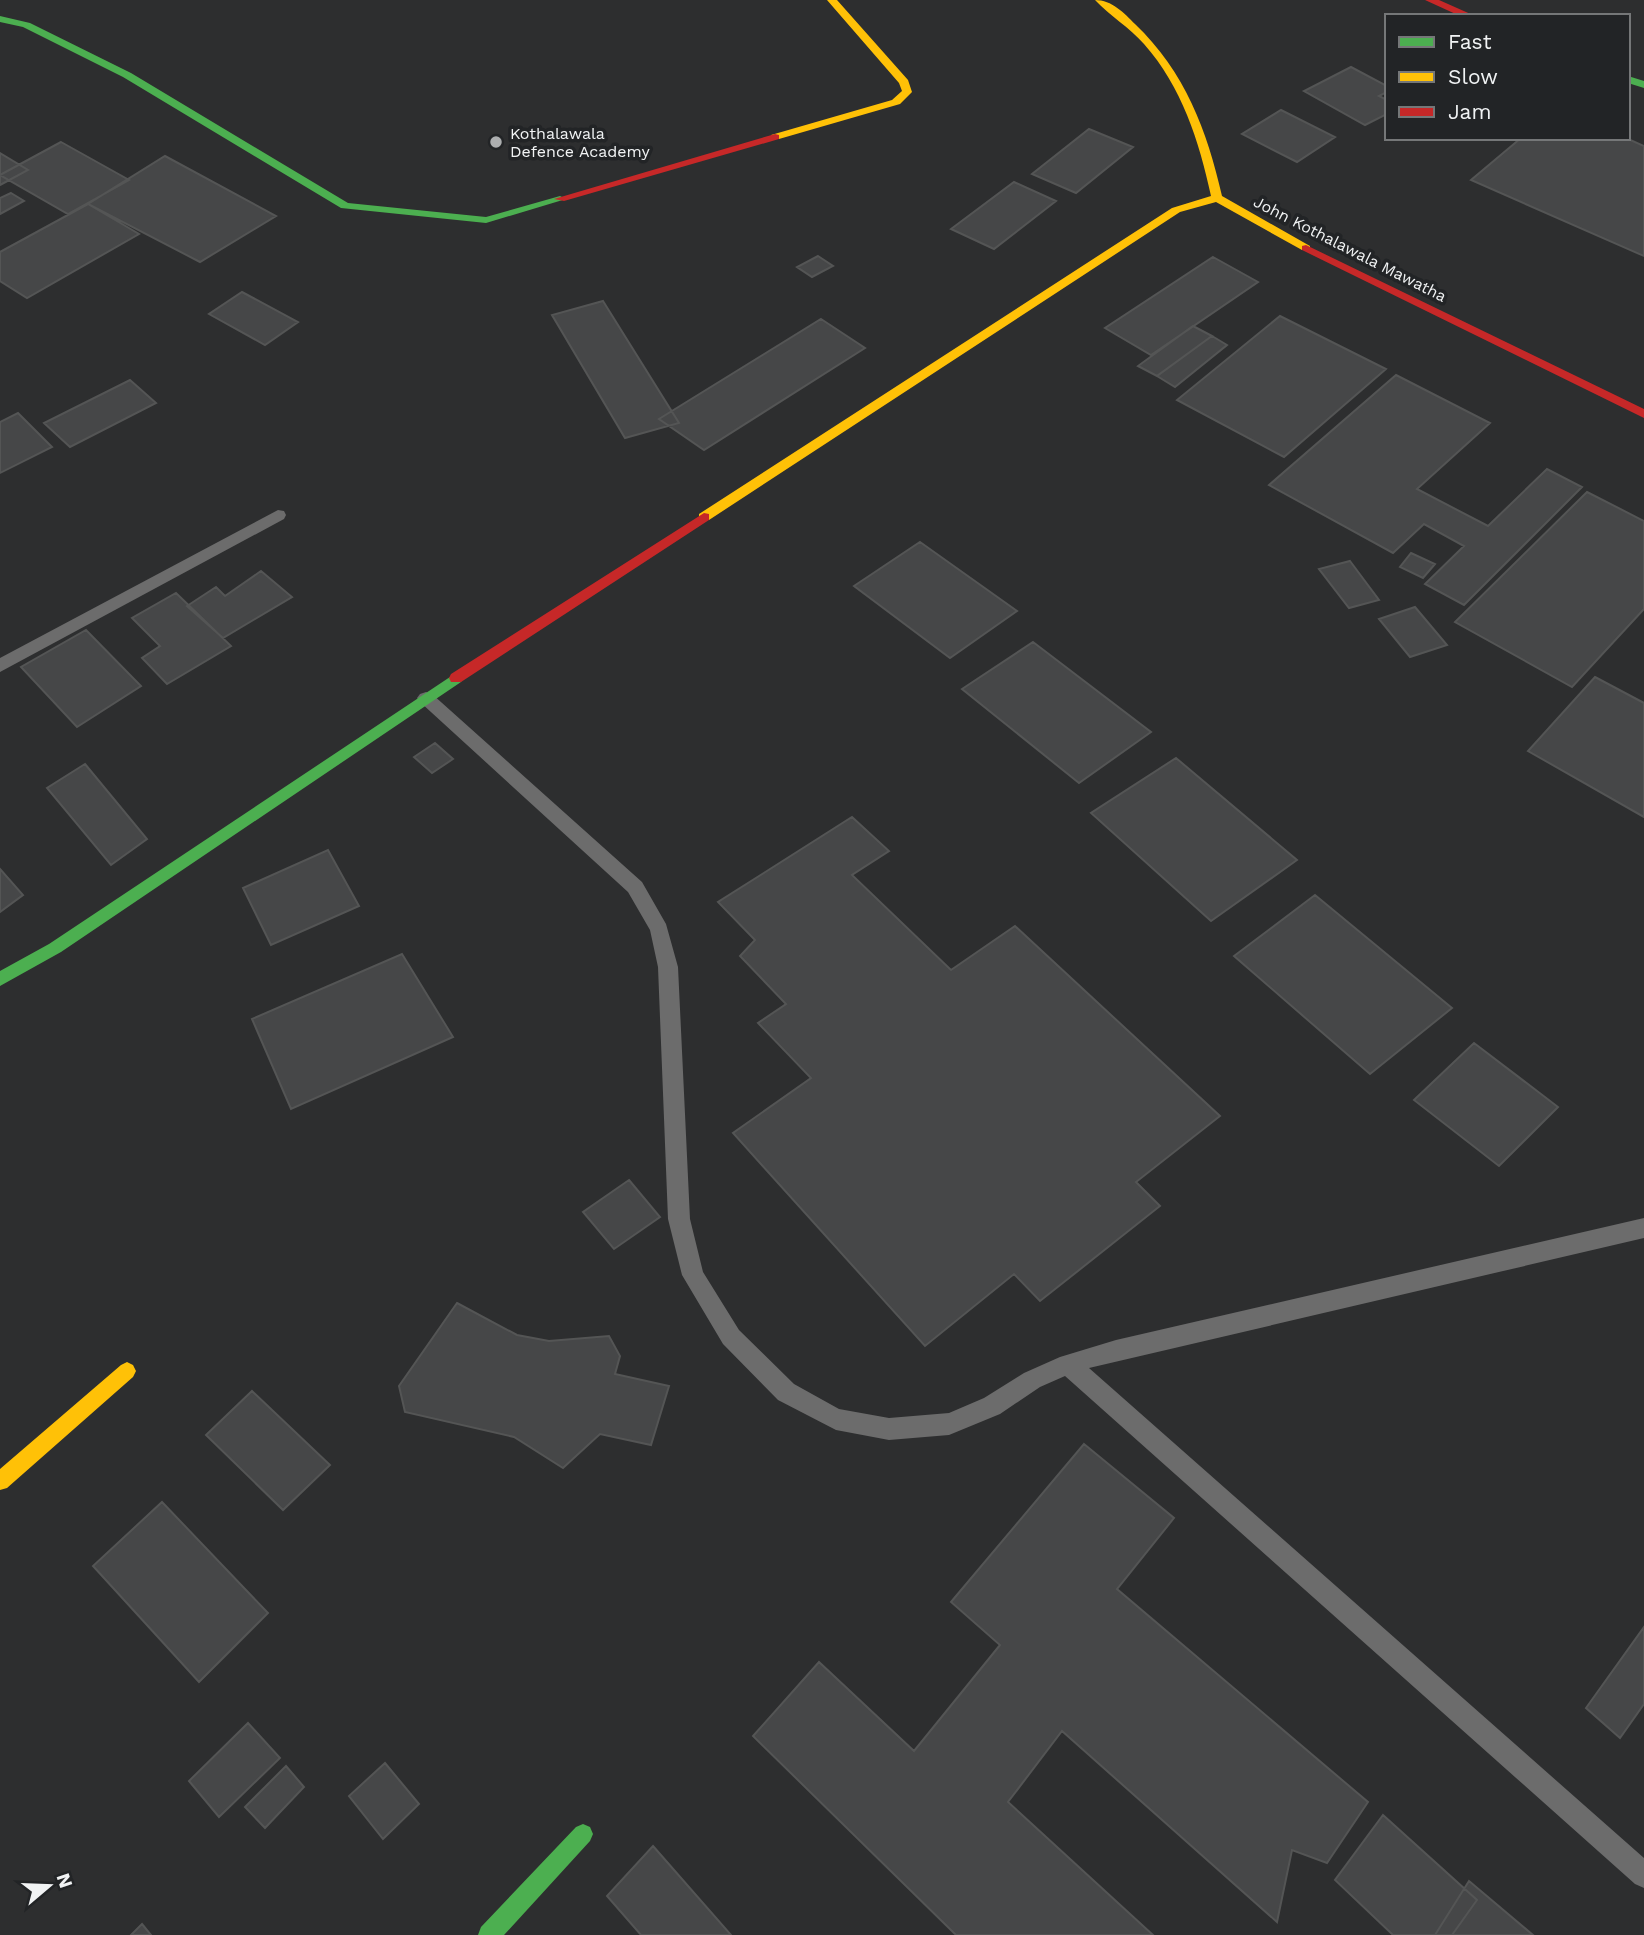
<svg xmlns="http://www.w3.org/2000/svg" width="1644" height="1935" viewBox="0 0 1644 1935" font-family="'Work Sans',sans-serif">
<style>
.building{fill:#464748;stroke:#545555;stroke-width:2}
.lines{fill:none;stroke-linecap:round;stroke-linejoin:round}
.lane{fill:#6c6c6c;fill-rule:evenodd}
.fast{fill:#4caf50;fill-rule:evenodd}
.slow{fill:#ffc107;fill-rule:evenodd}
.jam{fill:#c62828;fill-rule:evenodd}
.poi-dot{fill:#acaeaf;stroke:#222426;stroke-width:2.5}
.labels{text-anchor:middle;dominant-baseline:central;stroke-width:7;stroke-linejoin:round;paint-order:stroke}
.far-poi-label{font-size:16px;fill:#f1f3f4;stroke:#222426;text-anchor:start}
.far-street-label{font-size:16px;fill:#f1f3f4;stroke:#222426}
</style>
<rect width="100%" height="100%" fill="#2d2e2f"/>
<path class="building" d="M1351,67L1387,86V92L1379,96L1387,100V114L1365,125L1304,91Z
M1281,110L1335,137L1297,162L1242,134Z
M1089,129L1133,147L1076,193L1032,174Z
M1521,138H1626L1644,146V256L1471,180Z
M61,142L129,180L68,214L0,175Z
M0,153L28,170L0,185Z
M165,156L276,216L200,262L88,204Z
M1014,182L1056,201L994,249L951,229Z
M11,193L24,201L0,214V198Z
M88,204L139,234L27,298L0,281V252Z
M818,256L833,266L812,277L797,267Z
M1213,257L1258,282L1151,355L1105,328Z
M242,292L298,322L265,345L209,314Z
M603,301L679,423L625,438L552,315Z
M1280,316L1386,369L1284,457L1177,400Z
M821,319L865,348L704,450L659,419Z
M1193,326L1212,336L1157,376L1138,366Z
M1212,336L1227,345L1175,387L1157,376Z
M1396,375L1490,423L1417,489L1488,526L1547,469L1582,487L1464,605L1425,584L1464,546L1424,524L1393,553L1269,485Z
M130,380L156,403L70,447L44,423Z
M18,413L52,447L0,473V422Z
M1587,492L1644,521V609L1572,687L1455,622Z
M920,542L1017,611L950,658L854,586Z
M1411,553L1435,564L1423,578L1400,567Z
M1350,561L1379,600L1349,608L1319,569Z
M261,571L292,597L223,638L187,606L216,587L225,596Z
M176,593L231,646L167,684L142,658L160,646L132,618Z
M1415,607L1447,645L1410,657L1379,619Z
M86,630L141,686L77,727L21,667Z
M1033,642L1151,732L1079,783L962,689Z
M1595,677L1644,703V817L1528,751Z
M435,743L453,759L432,773L414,757Z
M1176,758L1297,860L1211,921L1091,813Z
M85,764L147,839L111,865L47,788Z
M852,817L889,851L852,875L951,970L1015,926L1220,1116L1136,1182L1160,1206L1040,1301L1014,1274L925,1346L733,1133L811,1078L758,1023L786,1004L740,956L755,940L718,902Z
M328,850L359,906L271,945L243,888Z
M0,869L23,895L0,912Z
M1315,895L1452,1008L1370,1074L1234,956Z
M402,954L453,1037L291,1109L252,1019Z
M1474,1043L1558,1107L1499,1166L1414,1100Z
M629,1180L660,1217L614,1249L583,1212Z
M457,1303L517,1335L549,1341L609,1336L620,1356L615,1374L669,1386L651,1445L600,1434L563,1468L514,1437L405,1412L399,1386Z
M252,1391L330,1465L283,1510L206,1435Z
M1084,1444L1174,1518L1117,1589L1368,1802L1327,1863L1292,1850L1277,1922L1062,1731L1008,1802L1153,1935H956L753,1736L819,1662L914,1751L1000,1645L951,1602Z
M162,1502L268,1613L199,1682L93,1566Z
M1644,1627V1704L1620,1738L1586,1708Z
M248,1723L280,1758L219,1817L189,1781Z
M385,1763L419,1804L383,1839L349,1796Z
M286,1766L304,1787L265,1828L245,1807Z
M1383,1815L1477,1900L1452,1935H1393L1335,1880Z
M653,1846L731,1935H641L607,1896Z
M1469,1881L1533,1935H1435Z
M142,1924L151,1935H131Z"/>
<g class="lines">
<path class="lane" d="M278,510L284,511L286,515L284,519L0,672V658Z
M426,692L432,694L642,882L666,924L678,967L690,1219L703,1272L739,1330L794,1384L839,1409L889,1418L949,1413L984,1398L1024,1373L1060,1357L1116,1340L1644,1218V1238L1089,1368L1644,1858V1888L1635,1884L1065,1376L1040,1387L1000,1414L949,1435L889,1440L836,1430L778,1400L723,1344L682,1275L668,1219L658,967L650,930L628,892L420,702L417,698L420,694Z"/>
<path class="fast" d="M0,16L30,23L131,73L348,203L486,217L560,196L566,199L486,223L341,208L123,77L23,27L0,22Z
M1628,76L1644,81V88L1628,83Z
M456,673L463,678L461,682L61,952L0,986V971L49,944Z
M583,1824L590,1827L593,1834L590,1841L504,1935H478L481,1927L576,1827Z"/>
<path class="slow" d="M827,0H837L908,80L912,92L900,104L779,139H771V135L892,100L902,91L899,83Z
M1095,0C1112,0 1124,13 1135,24C1185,72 1207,130 1222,196L1310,246V250H1302L1216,202L1180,212L709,520H699V514L1172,208L1211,196C1199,141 1182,87 1144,44C1129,27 1110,16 1095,0Z
M127,1362L133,1365L136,1371L133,1377L7,1488L0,1490V1469L121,1365Z"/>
<path class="jam" d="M1425,0H1439L1475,16H1460Z
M775,134L779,135V139L564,201L554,199Z
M1306,245L1644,409V418L1302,250V246Z
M704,513L709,514V520L461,682H451L449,678L451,674Z"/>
</g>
<circle class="poi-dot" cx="496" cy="142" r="7"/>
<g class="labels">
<g class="far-poi-label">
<text x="510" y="133">Kothalawala<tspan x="510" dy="18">Defence Academy</tspan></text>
</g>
<g class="far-street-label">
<text transform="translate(1350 249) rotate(27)">John Kothalawala Mawatha</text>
</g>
</g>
<rect x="1385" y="14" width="245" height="126" fill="#222426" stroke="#757778" stroke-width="2"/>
<rect x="1399" y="37" width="35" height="10" fill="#4caf50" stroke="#757778" stroke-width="2"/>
<text x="1448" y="49" font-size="21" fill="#f1f3f4">Fast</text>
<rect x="1399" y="72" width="35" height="10" fill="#ffc107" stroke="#757778" stroke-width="2"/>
<text x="1448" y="84" font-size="21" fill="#f1f3f4">Slow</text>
<rect x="1399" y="107" width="35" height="10" fill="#c62828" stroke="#757778" stroke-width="2"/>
<text x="1448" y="119" font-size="21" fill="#f1f3f4">Jam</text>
<g transform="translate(49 1886) rotate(71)" stroke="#222426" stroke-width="5" paint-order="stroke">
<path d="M0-5L12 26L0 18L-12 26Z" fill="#f1f3f4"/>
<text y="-10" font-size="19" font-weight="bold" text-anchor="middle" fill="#f1f3f4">N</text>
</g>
</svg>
